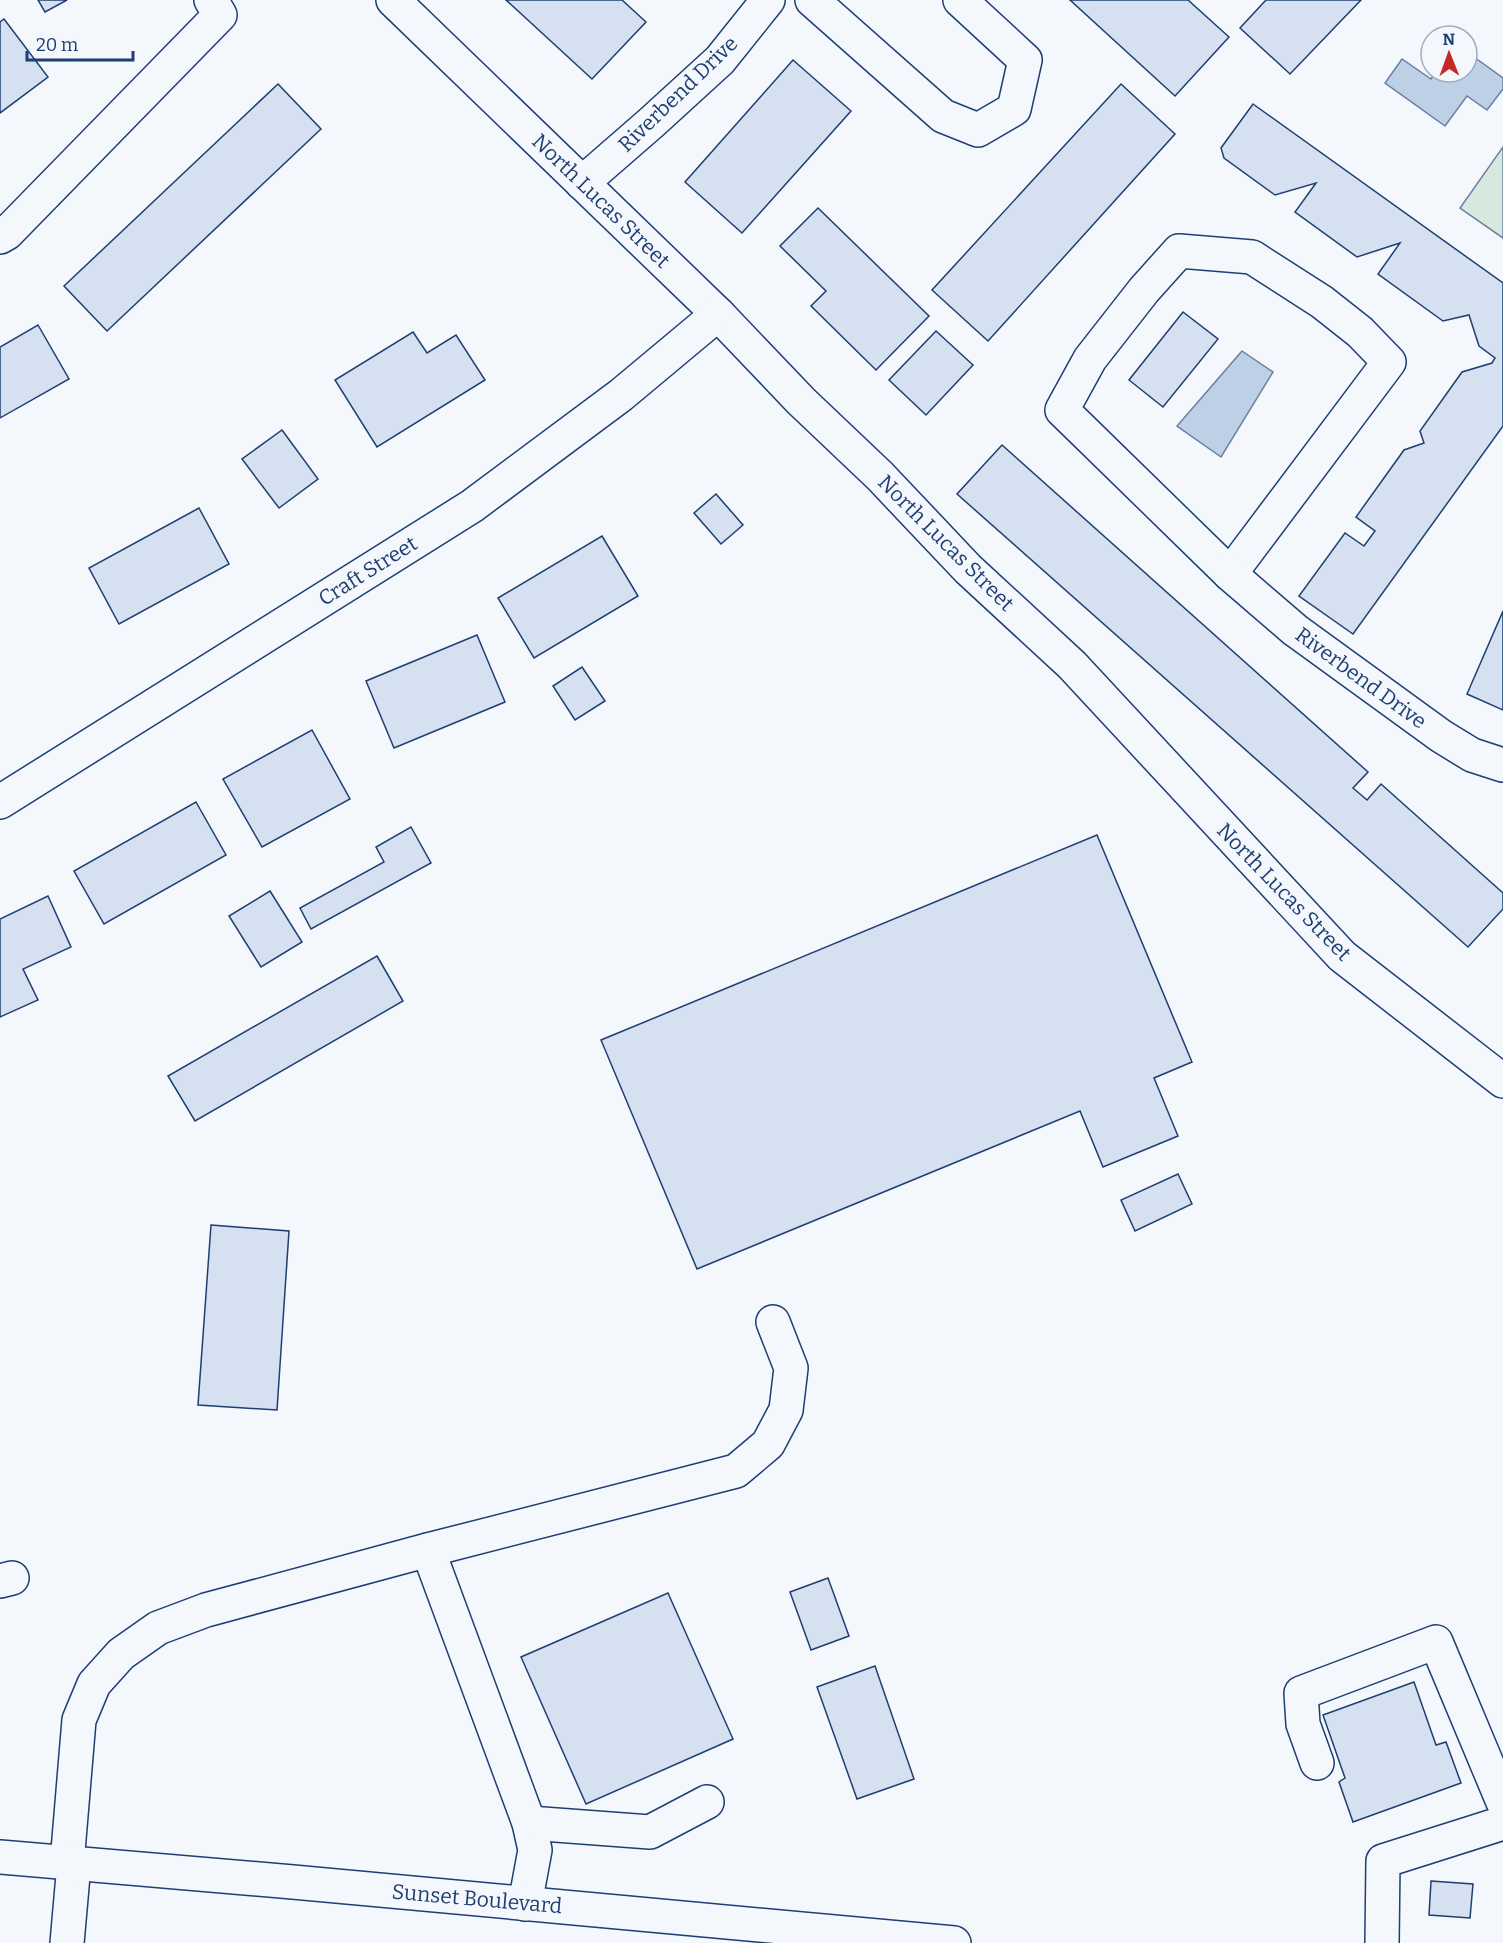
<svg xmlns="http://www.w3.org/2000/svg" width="1503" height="1943" viewBox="0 0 1503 1943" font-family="Bitter,serif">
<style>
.green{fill:#d7e8df;stroke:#687fa3;stroke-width:1.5}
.water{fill:#bed0e5;stroke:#687fa3;stroke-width:1.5}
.building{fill:#d5e0f0;stroke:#1d3f73;stroke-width:1.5}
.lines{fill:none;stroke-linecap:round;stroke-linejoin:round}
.minor-casing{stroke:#1d3f73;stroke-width:36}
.major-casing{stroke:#1d3f73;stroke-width:36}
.minor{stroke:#f4f7fb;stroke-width:33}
.major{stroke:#f4f7fb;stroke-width:33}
.labels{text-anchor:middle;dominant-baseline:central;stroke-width:4.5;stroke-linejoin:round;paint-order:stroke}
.street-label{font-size:21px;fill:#1d3f73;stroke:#f4f7fb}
</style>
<rect width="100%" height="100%" fill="#f4f7fb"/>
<!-- green -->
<path class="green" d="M1503,147V238L1460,208Z"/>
<!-- water -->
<g class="water">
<path d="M1467,52L1503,78V89L1487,110L1467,96L1445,126L1385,83L1402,59L1431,79L1436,72H1467Z"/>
<path d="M1242,351L1273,372L1221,457L1177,426Z"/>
</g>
<!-- building -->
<g class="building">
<path d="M38,0H67L45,12Z"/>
<path d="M506,0H622L646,22L592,79Z"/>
<path d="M1070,0H1188L1229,37L1175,96Z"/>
<path d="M1266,0H1361L1290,74L1240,28Z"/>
<path d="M4,19L48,77L0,113V22Z"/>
<path d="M793,60L851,111L742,233L685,182Z"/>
<path d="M278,84L321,129L107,331L64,286Z"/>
<path d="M1121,84L1175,134L988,341L932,290Z"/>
<path d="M1253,104L1503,283V426L1353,634L1299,596L1345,533L1364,546L1375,531L1356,517L1404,450L1424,443L1420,431L1462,372L1492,363L1495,358L1479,346L1469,315L1443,321L1378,274L1400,243L1357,257L1295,212L1316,183L1275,195L1224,158L1221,148Z"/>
<path d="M818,208L929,316L876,370L811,306L826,291L780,246Z"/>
<path d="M1183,312L1218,339L1163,407L1129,380Z"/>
<path d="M38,325L69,379L0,418V347Z"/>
<path d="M936,331L973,365L926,415L889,380Z"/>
<path d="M413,332L427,353L456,335L485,380L377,447L335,380Z"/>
<path d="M282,430L318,479L279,508L242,459Z"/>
<path d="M1002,445L1368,772L1353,788L1367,800L1381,784L1503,893V909L1468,947L957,494Z"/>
<path d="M716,494L743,525L721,544L694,513Z"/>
<path d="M199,508L229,564L119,624L89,568Z"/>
<path d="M602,536L638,596L534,658L498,598Z"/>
<path d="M1503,611V710L1467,694Z"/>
<path d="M477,635L505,702L394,748L366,681Z"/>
<path d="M582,667L605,701L575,720L553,686Z"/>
<path d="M312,730L350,799L262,847L223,779Z"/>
<path d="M196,802L226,855L104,924L74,871Z"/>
<path d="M411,827L431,863L311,929L300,908L384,862L376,847Z"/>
<path d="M1097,835L1192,1062L1154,1078L1178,1136L1103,1167L1080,1111L697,1269L601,1040Z"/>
<path d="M270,891L302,942L261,967L229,916Z"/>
<path d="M48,896L71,947L23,969L38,1000L0,1017V919Z"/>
<path d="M377,956L403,1001L195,1121L168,1076Z"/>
<path d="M1178,1174L1192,1204L1135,1231L1121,1200Z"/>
<path d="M211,1225L289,1231L277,1410L198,1405Z"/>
<path d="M828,1578L849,1636L811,1650L790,1592Z"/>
<path d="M668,1593L733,1739L586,1804L521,1657Z"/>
<path d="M875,1666L914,1779L857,1799L817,1687Z"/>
<path d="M1414,1682L1436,1745L1446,1742L1461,1783L1353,1822L1339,1782L1345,1778L1323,1715Z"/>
<path d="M1431,1881L1473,1884L1470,1918L1429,1915Z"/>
</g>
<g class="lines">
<!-- minor casing -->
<g class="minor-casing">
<g id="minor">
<path d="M393,0L718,314L801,401L880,476L968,569L1072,665L1342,956L1503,1081"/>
<path d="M812,0L943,116L978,130L1014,109L1025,60L960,0"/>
<path d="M582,183L651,123L720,60L768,0"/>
<path d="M0,237L7,233L220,15L211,0"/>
<path d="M1179,251L1252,257L1322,302L1360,332L1389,362L1230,574L1062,410L1090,359L1144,290Z"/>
<path d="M1230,574L1295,630L1441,736L1472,755L1503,765"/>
<path d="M0,802L472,506L621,395L718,314"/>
<path d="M428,1550L529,1823L535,1850L525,1904"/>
<path d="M0,1581L12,1578"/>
<path d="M1317,1763L1303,1724L1301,1693L1436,1642L1503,1802"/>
<path d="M529,1823L650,1832L707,1802"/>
<path d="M67,1863L79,1720L94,1684L121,1654L158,1628L206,1610L428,1550L736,1471L768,1444L786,1410L791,1368L773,1322"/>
<path d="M67,1943L74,1864"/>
<path d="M1382,1943L1383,1861L1503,1823"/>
</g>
</g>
<!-- major casing -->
<g class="major-casing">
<path id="major" d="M0,1857L293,1882L954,1943"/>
</g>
<!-- minor -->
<use href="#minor" class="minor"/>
<!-- major -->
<use href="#major" class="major"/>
</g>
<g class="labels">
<!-- street labels -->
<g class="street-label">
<text transform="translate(678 94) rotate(-44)">Riverbend Drive</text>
<text transform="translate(601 201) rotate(44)">North Lucas Street</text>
<text transform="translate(946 543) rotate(45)">North Lucas Street</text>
<text transform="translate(368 571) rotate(-32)">Craft Street</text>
<text transform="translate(1361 678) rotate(36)">Riverbend Drive</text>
<text transform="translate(1284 892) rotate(46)">North Lucas Street</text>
<text transform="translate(477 1899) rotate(5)">Sunset Boulevard</text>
</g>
</g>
<!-- north arrow -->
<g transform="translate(1449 54) rotate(359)"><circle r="28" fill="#f4f7fb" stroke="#9eadc5" stroke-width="1.5"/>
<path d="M0-4.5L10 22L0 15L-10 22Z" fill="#c62828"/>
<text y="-9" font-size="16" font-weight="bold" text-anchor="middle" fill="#1d3f73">N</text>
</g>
<!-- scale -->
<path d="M27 51v9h106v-9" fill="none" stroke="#1d3f73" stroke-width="3"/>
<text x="36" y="51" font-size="18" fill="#1d3f73" stroke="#f4f7fb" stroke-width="4.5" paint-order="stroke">20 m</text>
</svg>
